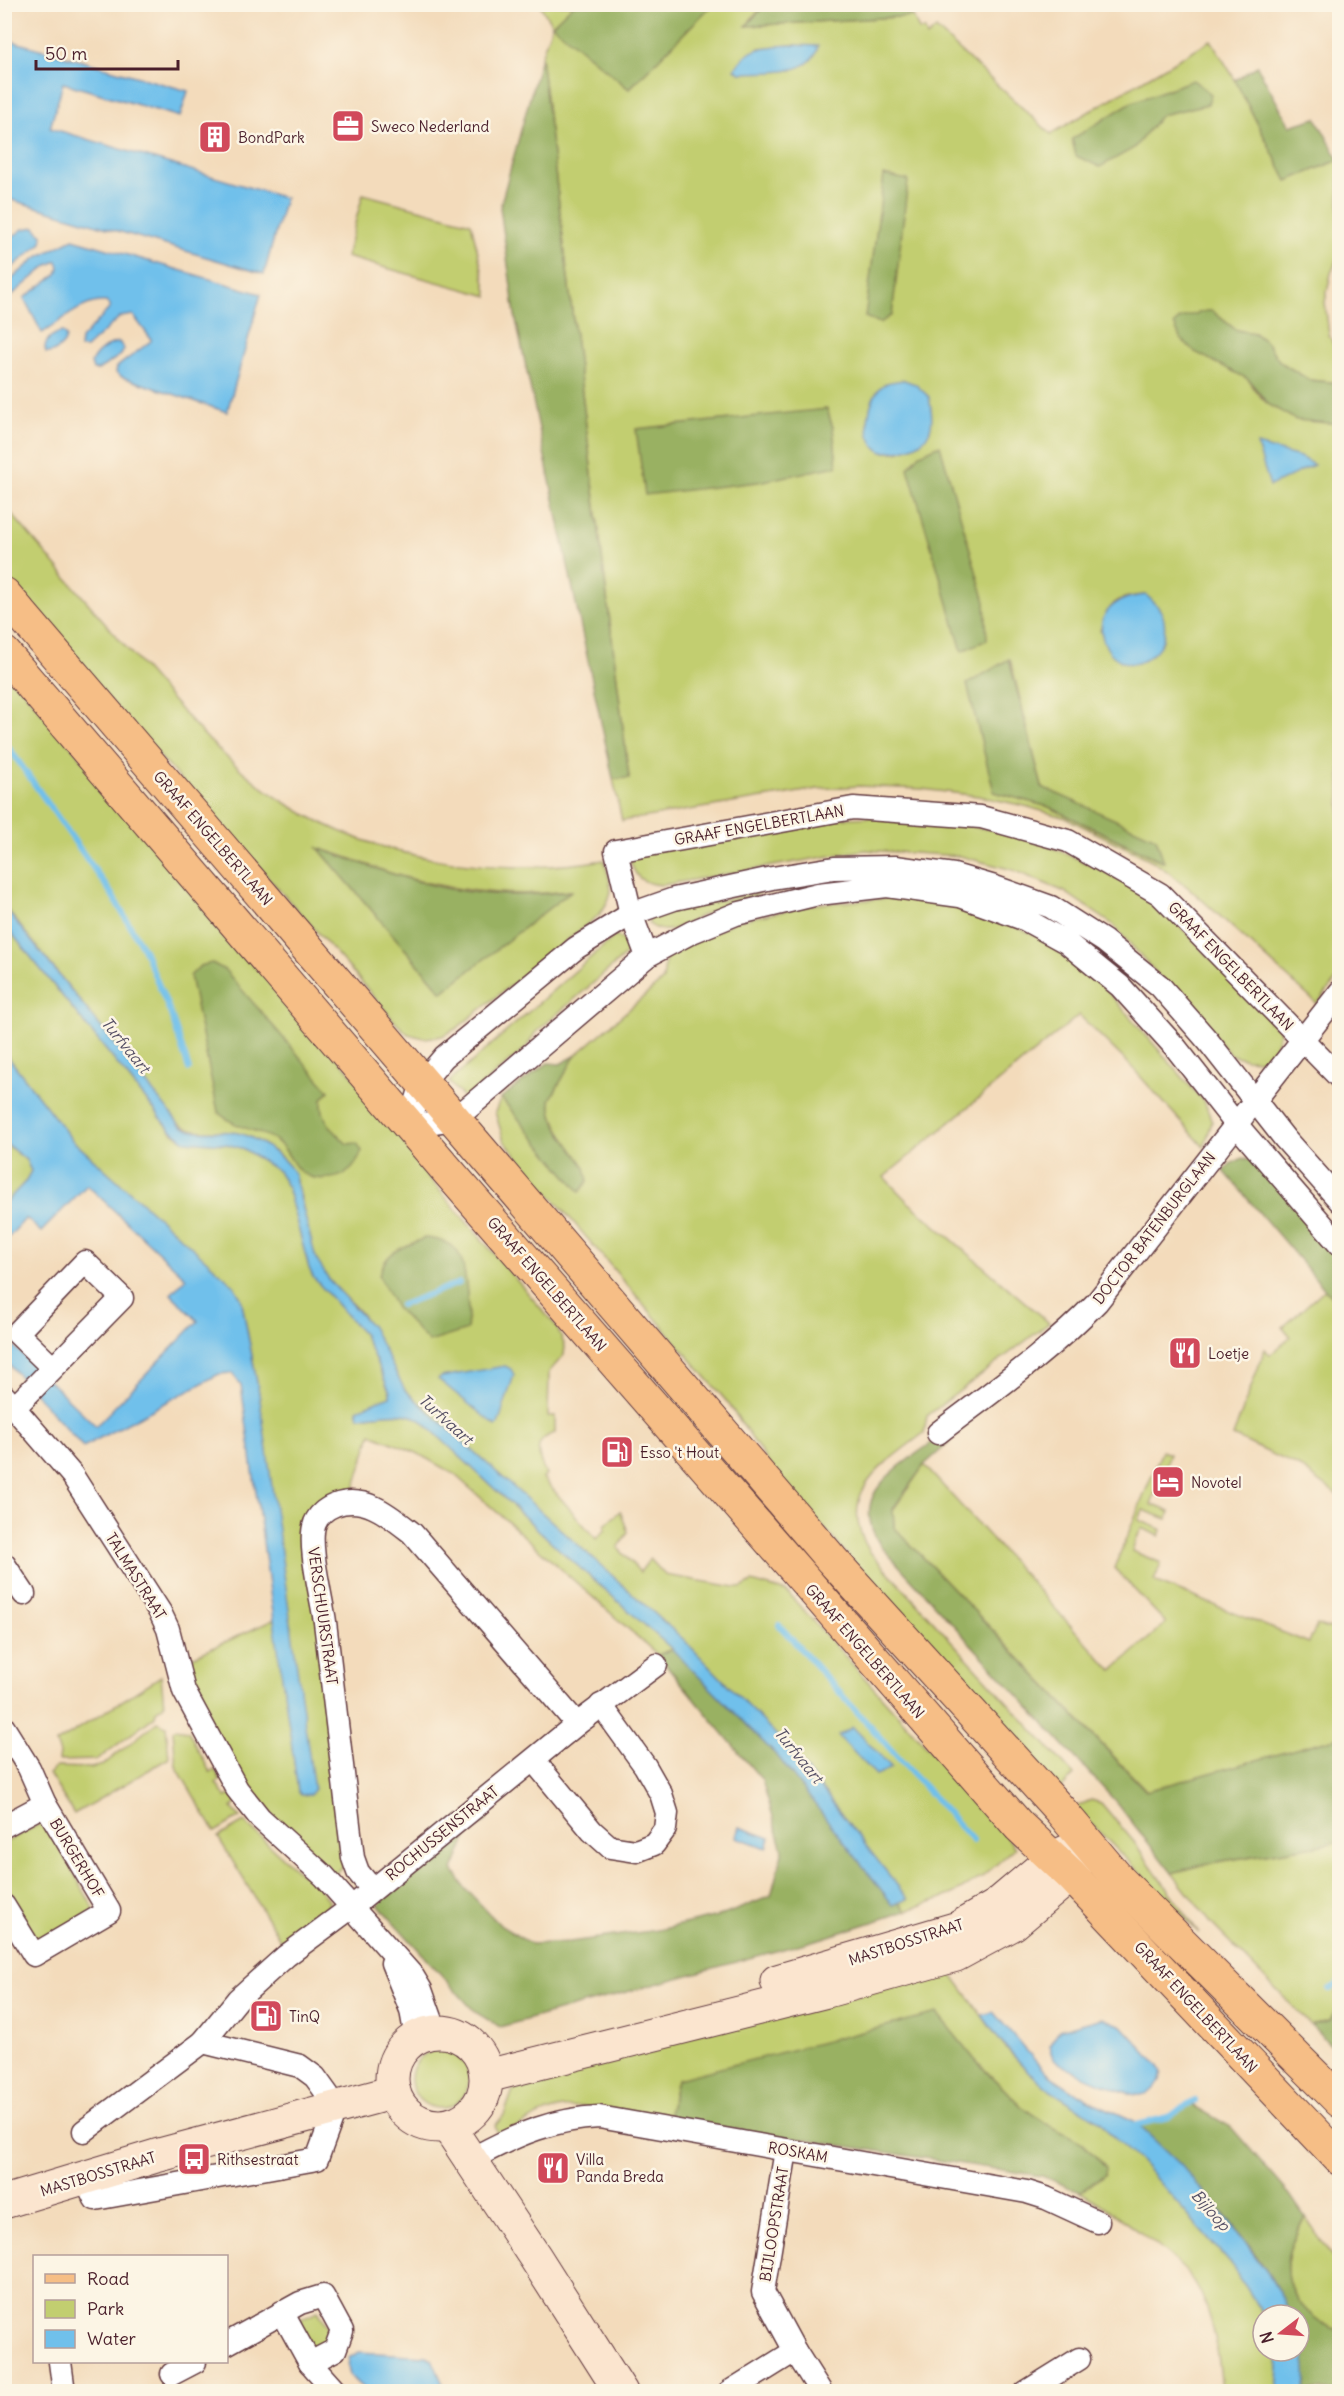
<svg xmlns="http://www.w3.org/2000/svg" width="1344" height="2396" viewBox="0 0 1344 2396" font-family="Delius,sans-serif">
<style>
.green{fill:#c2ce70;stroke:#86764e;stroke-width:1.5;fill-rule:evenodd}
.forest{fill:#99b162;stroke:#726846;stroke-width:1.5}
.water{fill:#70c0eb;stroke:#5d708b;stroke-width:1.5}
.lines{fill:none;stroke-linecap:round;stroke-linejoin:round}
.stream{stroke:#70c0eb;stroke-width:6}
.street-casing{stroke:#633b41;stroke-width:25}
.secondary-casing{stroke:#633b41;stroke-width:35}
.primary-casing{stroke:#633b41;stroke-width:35}
.street{stroke:#fff;stroke-width:22}
.secondary{stroke:#fbe5cf;stroke-width:33}
.primary{stroke:#f6be86;stroke-width:33}
.labels{text-anchor:middle;dominant-baseline:central;stroke-width:5;stroke-linejoin:round;paint-order:stroke}
.poi-label{font-size:15px;fill:#4a1f2b;stroke:#fcf5e5;text-anchor:start}
.street-label{font-size:15px;fill:#4a1f2b;stroke:#fcf5e5}
.water-label{font-size:16px;font-style:italic;fill:#554f65;stroke:#fcf5e5}
</style>
<rect width="100%" height="100%" fill="#fcf5e5"/>
<filter id="ink" filterUnits="userSpaceOnUse"><feTurbulence type="fractalNoise" baseFrequency=".0167" numOctaves="2"/><feDisplacementMap in="SourceGraphic" scale="12" xChannelSelector="R" yChannelSelector="G"/><feConvolveMatrix kernelMatrix="1 2 1 2 8 2 1 2 1" color-interpolation-filters="sRGB"/></filter>
<filter id="wash" filterUnits="userSpaceOnUse"><feTurbulence type="fractalNoise" baseFrequency=".008" numOctaves="4" result="noise"/><feDisplacementMap in="SourceGraphic" scale="24" xChannelSelector="R" yChannelSelector="G"/><feGaussianBlur stdDeviation="1.35" result="paint"/><feColorMatrix in="noise" values="0 0 0 0 0 0 0 0 0 0 0 0 0 0 0 0 0 1.4 0 .05"/><feComposite in="paint" operator="in"/></filter>
<g filter="url(#wash)">
<rect width="100%" height="100%" fill="#f3dbbb"/>
<!-- green -->
<g class="green">
<path d="M540,5H573L553,25L629,89L709,7L707,5H765L751,19L747,26L913,16L919,30H925L927,37L936,29L1051,134L1211,40L1233,76L1287,180L1339,160V256L1331,273L1325,302L1329,335L1339,356V383L1309,380L1280,362L1267,343L1254,333L1236,330L1212,311C1224,334 1249,390 1268,404C1278,411 1326,424 1339,424L1340,494L1336,508L1340,516V975L1317,1004L1189,888L1153,861L1066,818L1025,806L978,796L922,789L859,786L818,789L622,821L613,779L629,777L541,57L552,25ZM792,45L817,47L808,63L791,70L740,73L759,48ZM879,391L921,442L898,452H882C870,425 864,419 879,391ZM833,428L837,466L813,470ZM1146,595L1163,641L1151,656L1100,631C1111,602 1113,597 1146,595ZM1010,659L1042,787L1163,862L1049,807L994,792Z"/>
<path d="M363,194L471,223L488,296L346,257Z"/>
<path d="M4,505C49,557 93,609 137,660C182,712 226,765 284,802C377,861 497,878 604,860C611,887 617,891 599,915L457,1028L442,1036L424,1038L408,1034L396,1023L352,971L103,693L5,578ZM319,849C345,855 371,867 397,875C453,891 511,898 569,891L442,992Z"/>
<path d="M4,668L425,1160L428,1177L556,1326L565,1346L564,1355L549,1372L548,1416H555V1433C531,1440 538,1457 546,1475L543,1478L596,1539L605,1530V1525L620,1511L628,1532L618,1548L640,1572L650,1559L665,1575L741,1588L752,1582L787,1592L1002,1830L1015,1848L981,1878L953,1894L906,1911L900,1902L907,1899L790,1749L684,1640L405,1390C388,1367 380,1338 362,1315C347,1296 326,1282 316,1259C304,1233 304,1178 284,1160C273,1149 252,1136 237,1133C216,1128 194,1137 176,1121L5,907Z"/>
<path d="M899,816L1001,831L1049,846L1102,870L1135,888L1187,933L1280,1031L1275,1048L1262,1060L1246,1059L1230,1054L1112,924L1065,892L1013,870L960,856L865,850L663,885C641,884 634,877 629,856L822,819Z"/>
<path d="M761,892C745,903 724,907 705,914C694,919 682,927 671,930C663,931 655,929 649,924V919L651,915Z"/>
<path d="M903,897L973,909L1042,938L1103,986L1205,1103L1212,1122L1204,1147L1128,1063L1079,1015L884,1177L907,1201L1049,1323L927,1416L924,1433C881,1466 834,1493 870,1552L1074,1775L1057,1793L773,1470L728,1403L504,1141L495,1112L501,1098L580,1191L568,1144L552,1115L550,1100L575,1056L663,980L666,956L736,921L817,904Z"/>
<path d="M5,925L173,1133L185,1141L226,1144L244,1149L278,1171L287,1186L309,1268L314,1277L364,1335L390,1392V1396L359,1417C379,1415 402,1409 421,1420L561,1551L672,1649L658,1655L454,1474L417,1453L371,1434L353,1493L310,1513L348,1861L333,1875L244,1788L213,1730L184,1661L275,1619L298,1791L259,1393L241,1298L233,1285L226,1278L72,1140L5,1053Z"/>
<path d="M616,935L625,942L628,953L535,1033L526,1048L465,1099L449,1082Z"/>
<path d="M4,1143L26,1160L31,1171L25,1182L5,1203Z"/>
<path d="M1325,1289L1339,1306V1496L1300,1467L1233,1436L1265,1349L1270,1355L1291,1337L1283,1327Z"/>
<path d="M1162,1451L1170,1454L1151,1504L1170,1512L1167,1519L1143,1510L1139,1520L1162,1530L1160,1536L1141,1528L1132,1551L1161,1563L1154,1581L1309,1643L1317,1625L1325,1628L1339,1627V1737L1147,1791L894,1527L893,1510L924,1465L1112,1671L1166,1623L1114,1568Z"/>
<path d="M161,1676L164,1705L156,1711L155,1716L97,1760L59,1761L60,1753L56,1743Z"/>
<path d="M157,1722L166,1726L169,1758L74,1814L49,1774L56,1767L91,1768L103,1765Z"/>
<path d="M175,1729L188,1731L210,1772L215,1770L221,1780L216,1783L225,1797L233,1794L238,1800L232,1808L240,1817L215,1832L176,1766L173,1730Z"/>
<path d="M1091,1800L1101,1803L1134,1842L1199,1933L1075,1807Z"/>
<path d="M45,1821L95,1911L38,1943L5,1883L4,1843Z"/>
<path d="M244,1822L302,1875L307,1871L322,1887L320,1890L329,1901L328,1908L323,1914L284,1943L279,1938L218,1837Z"/>
<path d="M1339,1842L1340,1982L1334,1986L1340,2005L1330,2020L1311,2025L1211,1923L1172,1873L1210,1863Z"/>
<path d="M951,1973L1003,2045L1028,2071L1051,2091L1101,2122L1109,2133L1141,2162L1231,2264L1264,2315L1263,2351H1277L1279,2369L1277,2391H1222C1219,2355 1214,2316 1196,2284C1182,2261 1106,2205 1080,2192L1105,2174L1047,2124L1022,2107L976,2061L677,2079L668,2119C638,2115 591,2103 562,2108C540,2112 519,2127 499,2137L495,2126L504,2115L513,2090L655,2043Z"/>
<circle cx="440" cy="2079" r="29"/>
<path d="M1305,2217L1339,2267V2330C1327,2327 1316,2320 1307,2311C1276,2280 1285,2251 1305,2217Z"/>
<path d="M318,2311L332,2334C327,2345 323,2348 311,2345L299,2325L302,2318Z"/>
</g>
<!-- forest -->
<g class="forest">
<path d="M707,4L710,7L629,89L552,25L573,5Z"/>
<path d="M765,5H903L913,16L746,26Z"/>
<path d="M541,57L629,778L613,779L515,315L500,207Z"/>
<path d="M1257,66L1290,126L1316,118L1339,160L1287,181L1235,80Z"/>
<path d="M1193,80L1211,94L1208,104L1161,115L1134,148L1100,167L1076,156L1072,139L1130,103Z"/>
<path d="M884,175L908,180L892,315L880,323L865,317Z"/>
<path d="M1206,311H1212L1236,330L1254,333L1267,343L1280,362L1309,380L1339,383V424L1296,420L1268,404L1248,379L1195,352L1180,338L1174,324L1181,318Z"/>
<path d="M827,409L833,428L837,466L758,482L645,495L636,429Z"/>
<path d="M940,445L985,602L987,640L962,651L908,468L920,454Z"/>
<path d="M1009,659L1042,787L1156,838L1164,862L1049,807L994,792L967,684Z"/>
<path d="M318,848C361,863 406,881 451,889C489,896 533,896 571,891L442,992Z"/>
<path d="M212,963L225,970L329,1091L322,1099C320,1119 334,1131 347,1144L357,1143L362,1151C359,1158 356,1166 349,1171C338,1180 313,1182 301,1172C290,1163 288,1148 275,1140C256,1129 234,1128 218,1112L190,976L200,966Z"/>
<path d="M575,1056L550,1100L552,1115L557,1127L585,1167L588,1181L580,1192L501,1098L548,1063L560,1064Z"/>
<path d="M1243,1158L1261,1164L1339,1253V1306L1224,1171L1230,1164Z"/>
<path d="M425,1238C458,1241 462,1253 466,1283C468,1299 469,1314 467,1330L429,1342L396,1308L379,1276C385,1250 404,1247 425,1238Z"/>
<path d="M934,1441L950,1442L924,1465L893,1509L894,1527L1146,1791L1339,1737V1842L1210,1863L1172,1873L1116,1802L880,1545C847,1493 897,1469 934,1441Z"/>
<path d="M672,1649L779,1758L893,1904L900,1902L906,1911L823,1938L500,2027L475,2012L378,1905L483,1814L487,1820L467,1836L453,1870L465,1888L501,1926L531,1944L570,1942L658,1930L726,1914L771,1896L783,1850L762,1780L658,1655Z"/>
<path d="M1339,2005V2054L1311,2025L1330,2020Z"/>
<path d="M937,2013L976,2061L1022,2107L1047,2124L1083,2143L1106,2168L1105,2174L1080,2192L1042,2176L668,2119L677,2079Z"/>
<path d="M1192,2105L1231,2127L1290,2195L1305,2217C1285,2251 1276,2280 1307,2311C1316,2320 1327,2327 1339,2330V2391H1304L1306,2384L1303,2347L1299,2336V2315H1290C1263,2249 1191,2175 1139,2126L1166,2119Z"/>
</g>
<!-- water -->
<g class="water">
<path d="M4,39L188,91L180,117L63,83L50,128L285,198L264,274L5,198Z"/>
<path d="M792,45L818,46C813,77 763,72 740,73L735,69C749,45 766,47 792,45Z"/>
<path d="M35,227L42,235V243L5,273V243L23,229Z"/>
<path d="M73,239L261,294L227,412L122,377L116,373L117,367L151,341V339L133,315L120,317L86,348H80L81,339L109,309L110,306L106,302C85,299 60,322 42,333L24,298L57,274L59,267L57,261L48,265L5,301V285L36,258Z"/>
<path d="M62,332L66,336C66,345 55,353 46,353C42,342 52,334 62,332Z"/>
<path d="M119,342L124,349L121,355L98,370H93L91,363C96,352 108,344 119,342Z"/>
<path d="M904,380L915,384L929,397C931,408 934,422 929,432C923,448 898,452 882,452C879,449 874,446 872,442C863,427 870,393 885,384C890,381 899,381 904,380Z"/>
<path d="M1257,445L1300,457L1314,465L1270,486Z"/>
<path d="M1146,595C1159,606 1167,615 1164,634C1163,644 1158,650 1150,656C1112,690 1065,600 1146,595Z"/>
<path d="M4,907L180,1125C193,1135 215,1130 231,1132C251,1133 284,1156 294,1173L316,1259L330,1281L372,1327L405,1390L684,1640L790,1749L908,1899L893,1905L779,1758L672,1649L561,1551L421,1420C402,1409 380,1415 359,1417L357,1409L390,1396V1392L364,1335L313,1277L309,1268L287,1186L278,1171L244,1149L226,1144L185,1141L169,1128L5,925Z"/>
<path d="M5,1053L72,1140L226,1278L233,1285L241,1298L259,1393L314,1790L311,1794L301,1795L298,1791L241,1385L232,1373L219,1374L83,1447L5,1360L4,1337L96,1426L198,1321L171,1294L186,1278L87,1185L41,1232L26,1218L5,1241V1203L25,1182L31,1171L26,1160L5,1143Z"/>
<path d="M505,1366L511,1369L514,1375L498,1424L496,1426L438,1379L441,1377Z"/>
<path d="M853,1727L892,1768L876,1775L838,1736Z"/>
<path d="M739,1827L770,1838L767,1848L736,1837Z"/>
<path d="M993,2012L1046,2073L1086,2099L1134,2121L1181,2165L1239,2234L1267,2272L1284,2301L1290,2315H1264L1231,2264L1141,2162L1109,2133L1101,2122L1051,2091L1028,2071L1001,2042L982,2015Z"/>
<path d="M1103,2018L1122,2026L1158,2065C1162,2071 1163,2075 1159,2082C1155,2089 1150,2094 1141,2095C1130,2097 1068,2070 1058,2062C1052,2058 1051,2053 1049,2046L1059,2030Z"/>
<path d="M1299,2336C1305,2352 1309,2376 1304,2391H1277L1279,2369L1277,2351H1299Z"/>
<path d="M359,2352L426,2356L432,2359L446,2391H367C354,2381 346,2376 349,2358Z"/>
</g>
<g class="lines">
<!-- stream -->
<g class="stream">
<path d="M4,741L111,893L144,950L170,1012L189,1069"/>
<path d="M401,1305L459,1283"/>
<path d="M779,1625L973,1841"/>
<path d="M1330,1989L1340,1983"/>
<path d="M1133,2126L1168,2117L1195,2101"/>
</g>
</g>
</g>
<g filter="url(#ink)">
<g class="lines">
<!-- street casing -->
<g class="street-casing">
<g id="street">
<path d="M647,956L631,914L616,851L853,808L981,817L1068,841L1160,894L1340,1078"/>
<path d="M1340,1201L1285,1139L1208,1041L1160,986L1104,941L1051,907L995,887L954,875L895,867L834,868L772,878L674,899L631,914L576,948L444,1057L422,1083L409,1126L455,1119L647,956L692,932L736,914L818,894L887,886L960,896L1026,920L1066,942L1120,986L1176,1048L1235,1123L1340,1245"/>
<path d="M4,1396L72,1475L160,1612L168,1629L184,1691L237,1789L260,1818L324,1876L412,1975L421,1990L436,2032"/>
<path d="M15,1407L122,1298L85,1262L17,1333L53,1368"/>
<path d="M938,1433C993,1391 1050,1351 1097,1302L1340,992"/>
<path d="M4,1564L24,1594"/>
<path d="M4,1728L29,1768L45,1804L109,1911L34,1955L4,1906"/>
<path d="M534,1761L592,1831L610,1847L636,1851L654,1844L665,1829L667,1813L661,1794L645,1766L601,1705"/>
<path d="M4,1826L45,1804"/>
<path d="M372,1889L358,1872L353,1858C343,1779 335,1700 325,1622C322,1599 307,1543 315,1523C319,1514 325,1509 335,1505C365,1494 389,1515 412,1533L577,1724"/>
<path d="M392,1963L411,2010L416,2038"/>
<path d="M84,2131L203,2042L238,1999L286,1956L352,1907L577,1724L656,1665"/>
<path d="M786,2150L763,2292L795,2351L821,2392"/>
<path d="M479,2155C518,2134 554,2119 599,2117L1027,2192L1046,2198L1098,2222"/>
<path d="M85,2178L95,2199L317,2159L331,2121L328,2095L315,2077L300,2066L203,2042"/>
<path d="M282,2312L310,2363L336,2392"/>
<path d="M226,2344L300,2303L323,2296L342,2331L335,2350L310,2363"/>
<path d="M60,2362L64,2392"/>
<path d="M172,2374L195,2362"/>
<path d="M729,2392L795,2351"/>
<path d="M1026,2392L1079,2359"/>
</g>
</g>
<!-- secondary casing -->
<g class="secondary-casing">
<g id="secondary">
<path d="M777,1981L958,1928L996,1906L1053,1858L1079,1846"/>
<circle cx="439" cy="2079" r="47"/>
<path d="M487,2076L827,1991L956,1955L1013,1924L1071,1875L1083,1851"/>
<path d="M448,2126L535,2257L621,2392"/>
<path d="M4,2202L156,2156L394,2092"/>
</g>
</g>
<!-- primary casing -->
<g class="primary-casing">
<g id="primary">
<path d="M4,594L832,1560L1060,1810L1119,1880L1340,2101"/>
<path d="M4,653L447,1170L1019,1826L1071,1875L1340,2159"/>
</g>
</g>
<!-- street -->
<use href="#street" class="street"/>
<!-- secondary -->
<use href="#secondary" class="secondary"/>
<!-- primary -->
<use href="#primary" class="primary"/>
</g>
</g>
<!-- icons -->
<defs>
<g id="office-square" transform="scale(1.725)"><rect x="-9" y="-9" width="18" height="18" rx="4" fill="#d1495b" stroke="#fcf5e5"/><path d="M-6-3h4V-5.5h4V-3h4V5H-6ZM-1-4.5V-3h2v-1.5ZM-6 0V1H6V0Z" fill="#fff"/></g>
<g id="building-square" transform="scale(1.725)"><rect x="-9" y="-9" width="18" height="18" rx="4" fill="#d1495b" stroke="#fcf5e5"/><path d="M-4-6H4V6H1V3H-1V6H-4ZM-2.5-4.3h1.7v1.8h-1.7ZM.8-4.3h1.7v1.8H.8ZM-2.5-1h1.7V.8h-1.7ZM.8-1h1.7V.8H.8Z" fill="#fff"/></g>
<g id="restaurant-square" transform="scale(1.725)"><rect x="-9" y="-9" width="18" height="18" rx="4" fill="#d1495b" stroke="#fcf5e5"/><path d="M-5-6h1v4h1v-4h1v4h1v-4h1v5L-1.5 .5V6h-2V.5L-5-1ZM5-6V6H3V1.5H1.5Q1.5-4 5-6Z" fill="#fff"/></g>
<g id="fuel-square" transform="scale(1.725)"><rect x="-9" y="-9" width="18" height="18" rx="4" fill="#d1495b" stroke="#fcf5e5"/><path d="M-5.5-6h7V0h2V4h1.3V-2.5L3-4.5l.8-.8L6-3V5H2.5V1h-1V6h-7ZM-4.2-4.7v3.2H.2V-4.7Z" fill="#fff"/></g>
<g id="hotel-square" transform="scale(1.725)"><rect x="-9" y="-9" width="18" height="18" rx="4" fill="#d1495b" stroke="#fcf5e5"/><path d="M-6-4.5h1.5V1H6V5H4.5V3h-9V5H-6ZM-4 0a1.8 1.8 0 1 1 3.6 0ZM.5 0V-2.5h3Q6-2.5 6 0Z" fill="#fff"/></g>
<g id="bus-square" transform="scale(1.725)"><rect x="-9" y="-9" width="18" height="18" rx="4" fill="#d1495b" stroke="#fcf5e5"/><path d="M-5-6H5V4H4V6H2V4H-2V6H-4V4H-5ZM-3.5-4V0h7V-4ZM-3.5 1.2v1.5H-2V1.2ZM2 1.2v1.5H3.5V1.2Z" fill="#fff"/></g>
</defs>
<g fill-rule="evenodd">
<use href="#office-square" x="348" y="126"/>
<use href="#building-square" x="215" y="137"/>
<use href="#restaurant-square" x="1185" y="1353"/>
<use href="#fuel-square" x="617" y="1452"/>
<use href="#hotel-square" x="1168" y="1482"/>
<use href="#fuel-square" x="266" y="2016"/>
<use href="#bus-square" x="194" y="2159"/>
<use href="#restaurant-square" x="553" y="2168"/>
</g>
<g class="labels">
<!-- poi labels -->
<g class="poi-label">
<text x="371" y="126">Sweco Nederland</text>
<text x="238" y="137">BondPark</text>
<text x="1208" y="1353">Loetje</text>
<text x="640" y="1452">Esso 't Hout</text>
<text x="1191" y="1482">Novotel</text>
<text x="289" y="2016">TinQ</text>
<text x="217" y="2159">Rithsestraat</text>
<text x="576" y="2159">Villa<tspan x="576" dy="17">Panda Breda</tspan></text>
</g>
<!-- street labels -->
<g class="street-label">
<text transform="translate(759 825) rotate(-10)">GRAAF ENGELBERTLAAN</text>
<text transform="translate(213 838) rotate(49)">GRAAF ENGELBERTLAAN</text>
<text transform="translate(1231 966) rotate(46)">GRAAF ENGELBERTLAAN</text>
<text transform="translate(1154 1228) rotate(-52)">DOCTOR BATENBURGLAAN</text>
<text transform="translate(547 1284) rotate(49)">GRAAF ENGELBERTLAAN</text>
<text transform="translate(136 1576) rotate(58)">TALMASTRAAT</text>
<text transform="translate(323 1616) rotate(82)">VERSCHUURSTRAAT</text>
<text transform="translate(865 1651) rotate(49)">GRAAF ENGELBERTLAAN</text>
<text transform="translate(442 1833) rotate(-39)">ROCHUSSENSTRAAT</text>
<text transform="translate(77 1858) rotate(59)">BURGERHOF</text>
<text transform="translate(906 1942) rotate(-18)">MASTBOSSTRAAT</text>
<text transform="translate(1196 2007) rotate(47)">GRAAF ENGELBERTLAAN</text>
<text transform="translate(798 2152) rotate(10)">ROSKAM</text>
<text transform="translate(98 2174) rotate(-17)">MASTBOSSTRAAT</text>
<text transform="translate(774 2224) rotate(-81)">BIJLOOPSTRAAT</text>
</g>
<!-- water labels -->
<g class="water-label">
<text transform="translate(126 1045) rotate(51)">Turfvaart</text>
<text transform="translate(446 1419) rotate(42)">Turfvaart</text>
<text transform="translate(799 1755) rotate(51)">Turfvaart</text>
<text transform="translate(1211 2210) rotate(48)">Bijloop</text>
</g>
</g>
<!-- margin -->
<rect width="1344" height="2396" fill="none" stroke="#fcf5e5" stroke-width="24"/>
<!-- legend -->
<rect x="33" y="2255" width="195" height="108" fill="#fcf5e5" stroke="#b59f9b" stroke-width="1.5"/>
<rect x="45" y="2274" width="30" height="9" fill="#f6be86" stroke="#b59f9b" stroke-width="1.5"/>
<text x="87" y="2285" font-size="18" fill="#4a1f2b">Road</text>
<rect x="45" y="2300" width="30" height="18" fill="#c2ce70" stroke="#b59f9b" stroke-width="1.5"/>
<text x="87" y="2315" font-size="18" fill="#4a1f2b">Park</text>
<rect x="45" y="2330" width="30" height="18" fill="#70c0eb" stroke="#b59f9b" stroke-width="1.5"/>
<text x="87" y="2345" font-size="18" fill="#4a1f2b">Water</text>
<!-- north arrow -->
<g transform="translate(1281 2333) rotate(253)"><circle r="28" fill="#fcf5e5" stroke="#b59f9b" stroke-width="1.5"/>
<path d="M0-4.5L10 22L0 15L-10 22Z" fill="#d1495b"/>
<text y="-9" font-size="16" font-weight="bold" text-anchor="middle" fill="#4a1f2b">N</text>
</g>
<!-- scale -->
<path d="M36 60v9h142v-9" fill="none" stroke="#4a1f2b" stroke-width="3"/>
<text x="45" y="60" font-size="18" fill="#4a1f2b" stroke="#fcf5e5" stroke-width="4.5" paint-order="stroke">50 m</text>
</svg>
